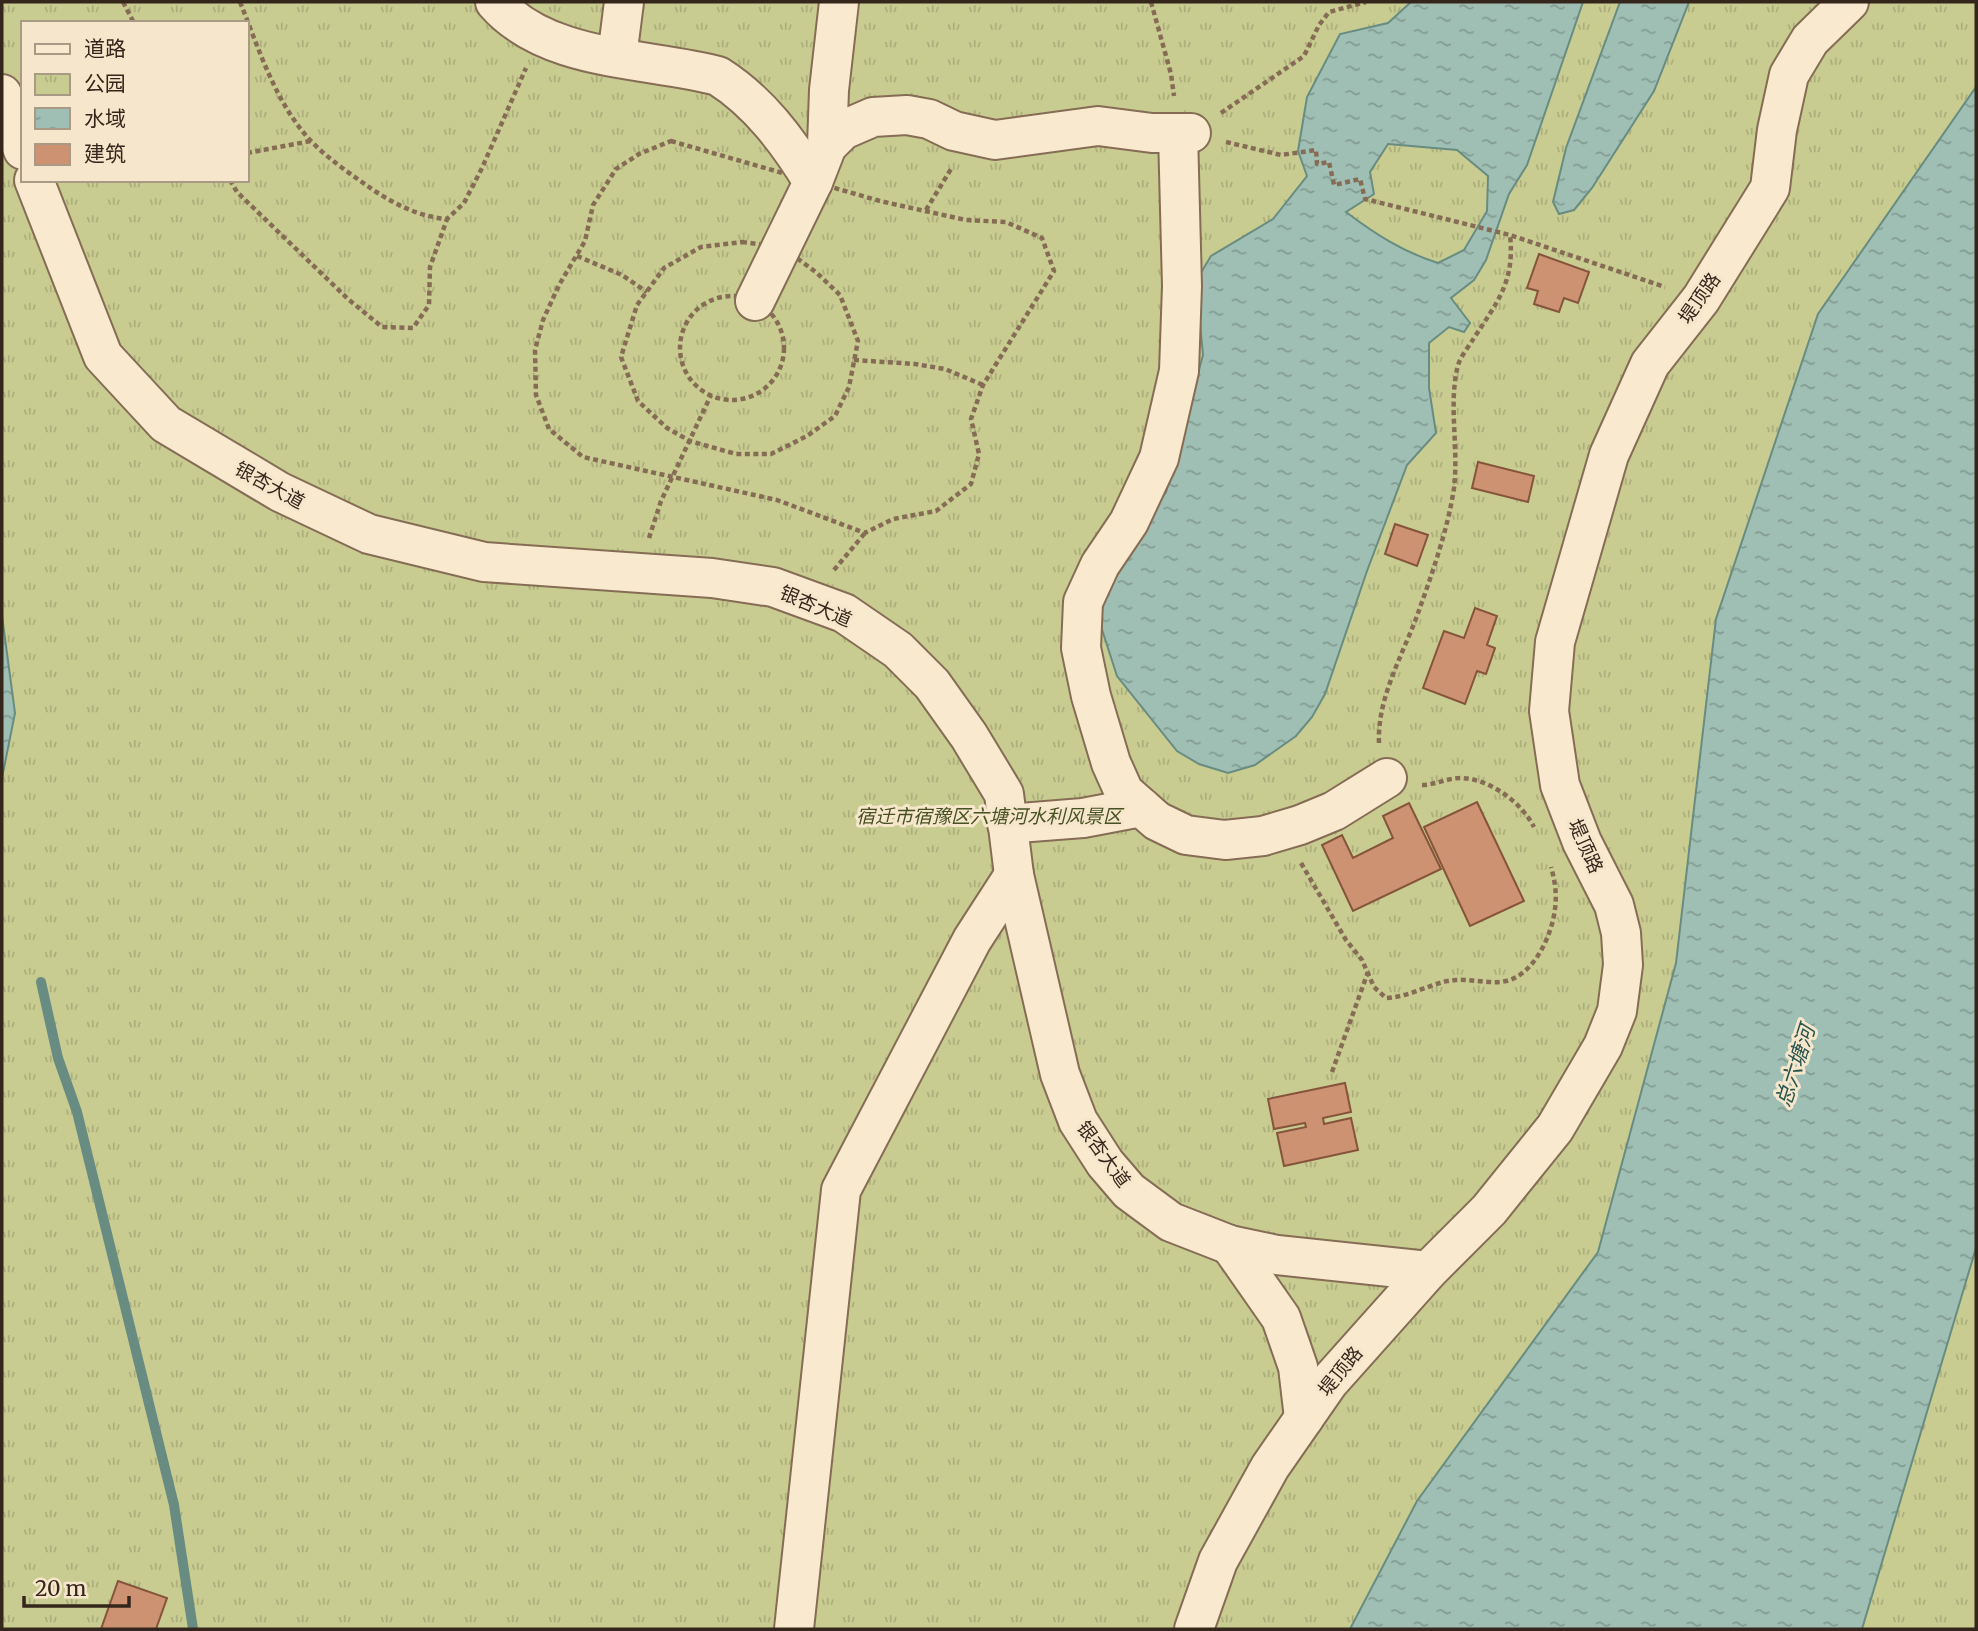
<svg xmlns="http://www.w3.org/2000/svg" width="1978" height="1631" viewBox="0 0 1978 1631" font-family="Merriweather,'Noto Sans SC',serif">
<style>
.park{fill:url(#park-tufts);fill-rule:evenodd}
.water{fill:url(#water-ripples);stroke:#688c81;stroke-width:2;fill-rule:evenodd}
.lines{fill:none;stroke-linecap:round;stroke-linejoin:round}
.stream{stroke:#688c81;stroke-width:10}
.building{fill:#cd9271;stroke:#85543b;stroke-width:2}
.minor-casing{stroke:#866c55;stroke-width:42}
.path{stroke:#866c55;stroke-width:4.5;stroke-dasharray:5 3.5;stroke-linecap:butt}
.minor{stroke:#f9eacf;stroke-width:38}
.labels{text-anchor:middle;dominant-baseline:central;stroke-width:6;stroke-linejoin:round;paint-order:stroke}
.street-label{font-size:19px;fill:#35261b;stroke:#f6e7cc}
.park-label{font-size:19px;font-style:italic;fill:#485121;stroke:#f6e7cc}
.water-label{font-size:21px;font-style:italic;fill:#29554f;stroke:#f6e7cc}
</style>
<defs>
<pattern id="park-tufts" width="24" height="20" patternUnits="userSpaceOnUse" patternTransform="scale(1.75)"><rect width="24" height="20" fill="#c8cc90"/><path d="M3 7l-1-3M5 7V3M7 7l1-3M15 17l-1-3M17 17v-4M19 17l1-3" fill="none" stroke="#acaf7c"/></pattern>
<pattern id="water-ripples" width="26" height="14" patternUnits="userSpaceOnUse" patternTransform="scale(1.75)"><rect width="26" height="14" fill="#a0bfb4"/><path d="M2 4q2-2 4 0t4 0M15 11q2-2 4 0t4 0" fill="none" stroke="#839b92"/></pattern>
</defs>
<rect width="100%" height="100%" fill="#eedcbc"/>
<!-- park -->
<path class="park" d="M2,2H1976V1629H2ZM23,23H247V180H23Z"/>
<!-- water -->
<g class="water">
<path d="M1411,2H1583L1527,165L1509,194L1486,260L1474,280L1451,298L1470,323L1464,332L1449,327L1429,343V388L1436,433L1407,465L1367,571L1325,694L1312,717L1296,736L1255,765L1228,773L1199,764L1177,751L1117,676L1096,611L1121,555L1166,492L1203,355L1196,281L1211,256L1273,219L1307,176L1298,151L1307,97L1340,34L1388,23ZM1388,144L1457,150L1488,176L1487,211L1464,250L1438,263C1403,252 1375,234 1346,212L1374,194L1370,172Z"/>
<path d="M1620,2H1689L1654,91L1592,188L1574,210L1559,214L1553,202L1566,148Z"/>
<path d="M1976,87V1248L1862,1629H1350L1417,1501L1598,1252L1676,963L1716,619L1818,314Z"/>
<path d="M2,616L15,713L2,778Z"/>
</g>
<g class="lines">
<!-- stream -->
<path class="stream" d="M41,982L58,1058L77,1112L174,1505L193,1629"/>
</g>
<!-- building -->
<g class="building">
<path d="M1539,254L1589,272L1578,303L1564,298L1559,312L1534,304L1538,291L1527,288Z"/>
<path d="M1478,462L1534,476L1528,502L1472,488Z"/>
<path d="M1395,524L1428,535L1417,566L1385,554Z"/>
<path d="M1475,608L1497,616L1487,645L1495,648L1486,674L1477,671L1465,704L1423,688L1444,631L1464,638Z"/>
<path d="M1477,802L1524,901L1470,926L1424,827Z"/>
<path d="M1409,803L1441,869L1353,911L1322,845L1342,835L1353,858L1393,838L1383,816Z"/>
<path d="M1345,1083L1351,1112L1323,1118L1324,1124L1351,1118L1358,1150L1284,1166L1277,1133L1306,1127L1305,1123L1274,1129L1268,1099Z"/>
<path d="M118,1581L167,1598L156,1629H101Z"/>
</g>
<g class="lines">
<!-- minor casing -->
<g class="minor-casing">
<g id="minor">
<path d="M495,2C547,62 646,57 718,76C759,102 788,141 813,182"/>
<path d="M617,57L624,2"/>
<path d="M2,94L23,150"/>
<path d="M1178,133L1182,286L1179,371L1159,458L1129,522L1100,565L1083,602L1081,648L1091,696L1111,763L1124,792L1157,821L1186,835L1225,840L1263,836L1300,825L1334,811L1387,778"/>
<path d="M827,146L829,90L839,2"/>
<path d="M34,180L103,356L166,424L280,492L369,534L484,562L712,578L773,587L844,613L898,650L932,684L969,736L1004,794L1014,875L1060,1074L1078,1121L1105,1163L1129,1191L1171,1222L1230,1245L1277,1255L1428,1271"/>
<path d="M755,301L813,182L827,146L843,130L873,117L907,115L929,119L954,131L995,140L1098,126L1152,133H1191"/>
<path d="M1007,824L1083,818L1141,807"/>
<path d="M1230,1245L1281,1318L1298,1367L1304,1418"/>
<path d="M794,1629L841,1190L972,940L1014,875"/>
<path d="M1194,1629L1218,1561L1270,1467L1329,1382L1428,1271L1489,1210L1555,1128L1603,1046L1617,1011L1623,965L1621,933L1614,905L1582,842L1560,785L1549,711L1555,642L1609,455L1650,364L1701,299L1770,188L1777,130L1789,75L1810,40L1849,2"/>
</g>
</g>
<!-- path -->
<g class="path">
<path d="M123,2L134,23"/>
<path d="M240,2C259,49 275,102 310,140C327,158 349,173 369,187C392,203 419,217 447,219L464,203L482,168L526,68"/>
<path d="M1151,2L1171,74L1174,96"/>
<path d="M1221,113L1304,56L1319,25L1329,12L1366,2"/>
<path d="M671,141L880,201L966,220L1006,222L1042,238L1054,271L983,385L971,419L979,454L971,484L936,511L893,519L865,533L777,500L583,457L549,429L536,395L535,350L543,320L559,285L585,241L593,205L616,169L639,154Z"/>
<path d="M1226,142L1281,155L1316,150L1317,164L1329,162L1334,185L1360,179L1365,199L1510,235L1665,287"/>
<path d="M247,153L311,141"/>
<path d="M230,180L237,192L348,299L382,327L413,328L429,305L430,267L447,219"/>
<path d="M926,210L951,169"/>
<path d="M742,242L782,247L817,273L840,295L858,341L849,387L835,416L807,436L771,454H736L690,441L667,428L638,401L621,357L637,305L664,268L701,247Z"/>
<path d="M577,256L622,275L647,292"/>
<circle cx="732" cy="348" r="52"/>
<path d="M854,360L915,364L945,369L983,385"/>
<path d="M649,538L661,501L711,395"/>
<path d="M834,570L865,533"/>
<path d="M1379,743C1377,699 1402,656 1417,616C1431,577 1448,529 1454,488C1459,448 1448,404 1458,365C1461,356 1469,346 1474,338C1498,301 1515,281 1510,235"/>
<path d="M1422,785C1435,785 1447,778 1461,778C1490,779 1521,802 1534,827"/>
<path d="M1301,863L1346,940L1362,960L1374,987L1386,998C1408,997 1426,986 1447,981C1467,977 1487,985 1506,981C1534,975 1552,935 1555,909C1557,894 1555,881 1551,867"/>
<path d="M1332,1072L1368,972"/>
</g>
<!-- minor -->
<use href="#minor" class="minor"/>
</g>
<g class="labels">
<!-- street labels -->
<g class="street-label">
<text transform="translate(1699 298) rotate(-55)">堤顶路</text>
<text transform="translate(270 485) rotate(29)">银杏大道</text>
<text transform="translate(816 606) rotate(23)">银杏大道</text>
<text transform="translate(1586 846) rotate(66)">堤顶路</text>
<text transform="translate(1104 1154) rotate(54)">银杏大道</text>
<text transform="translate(1340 1371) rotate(-51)">堤顶路</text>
</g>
<!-- park labels -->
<g class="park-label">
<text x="989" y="816">宿迁市宿豫区六塘河水利风景区</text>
</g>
<!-- water labels -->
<g class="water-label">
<text transform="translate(1795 1066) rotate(-72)">总六塘河</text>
</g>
</g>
<!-- border -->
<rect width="1978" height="1631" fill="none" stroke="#35261b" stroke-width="7"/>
<!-- legend -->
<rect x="21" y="21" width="228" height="161" fill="#f6e7cc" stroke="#a99a85" stroke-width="2"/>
<rect x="35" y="44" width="35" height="10" fill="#f9eacf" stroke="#a99a85" stroke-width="2"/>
<text x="84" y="56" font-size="21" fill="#35261b">道路</text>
<rect x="35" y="74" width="35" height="21" fill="url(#park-tufts)" stroke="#a99a85" stroke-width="2"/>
<text x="84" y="91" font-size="21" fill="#35261b">公园</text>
<rect x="35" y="108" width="35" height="21" fill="url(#water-ripples)" stroke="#a99a85" stroke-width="2"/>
<text x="84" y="126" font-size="21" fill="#35261b">水域</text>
<rect x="35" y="144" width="35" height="21" fill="#cd9271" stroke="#a99a85" stroke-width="2"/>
<text x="84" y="161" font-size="21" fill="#35261b">建筑</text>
<!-- scale -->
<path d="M24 1596v10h105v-10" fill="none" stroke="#35261b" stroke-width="3.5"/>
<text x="35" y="1596" font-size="21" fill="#35261b" stroke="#f6e7cc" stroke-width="5" paint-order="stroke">20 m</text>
</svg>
